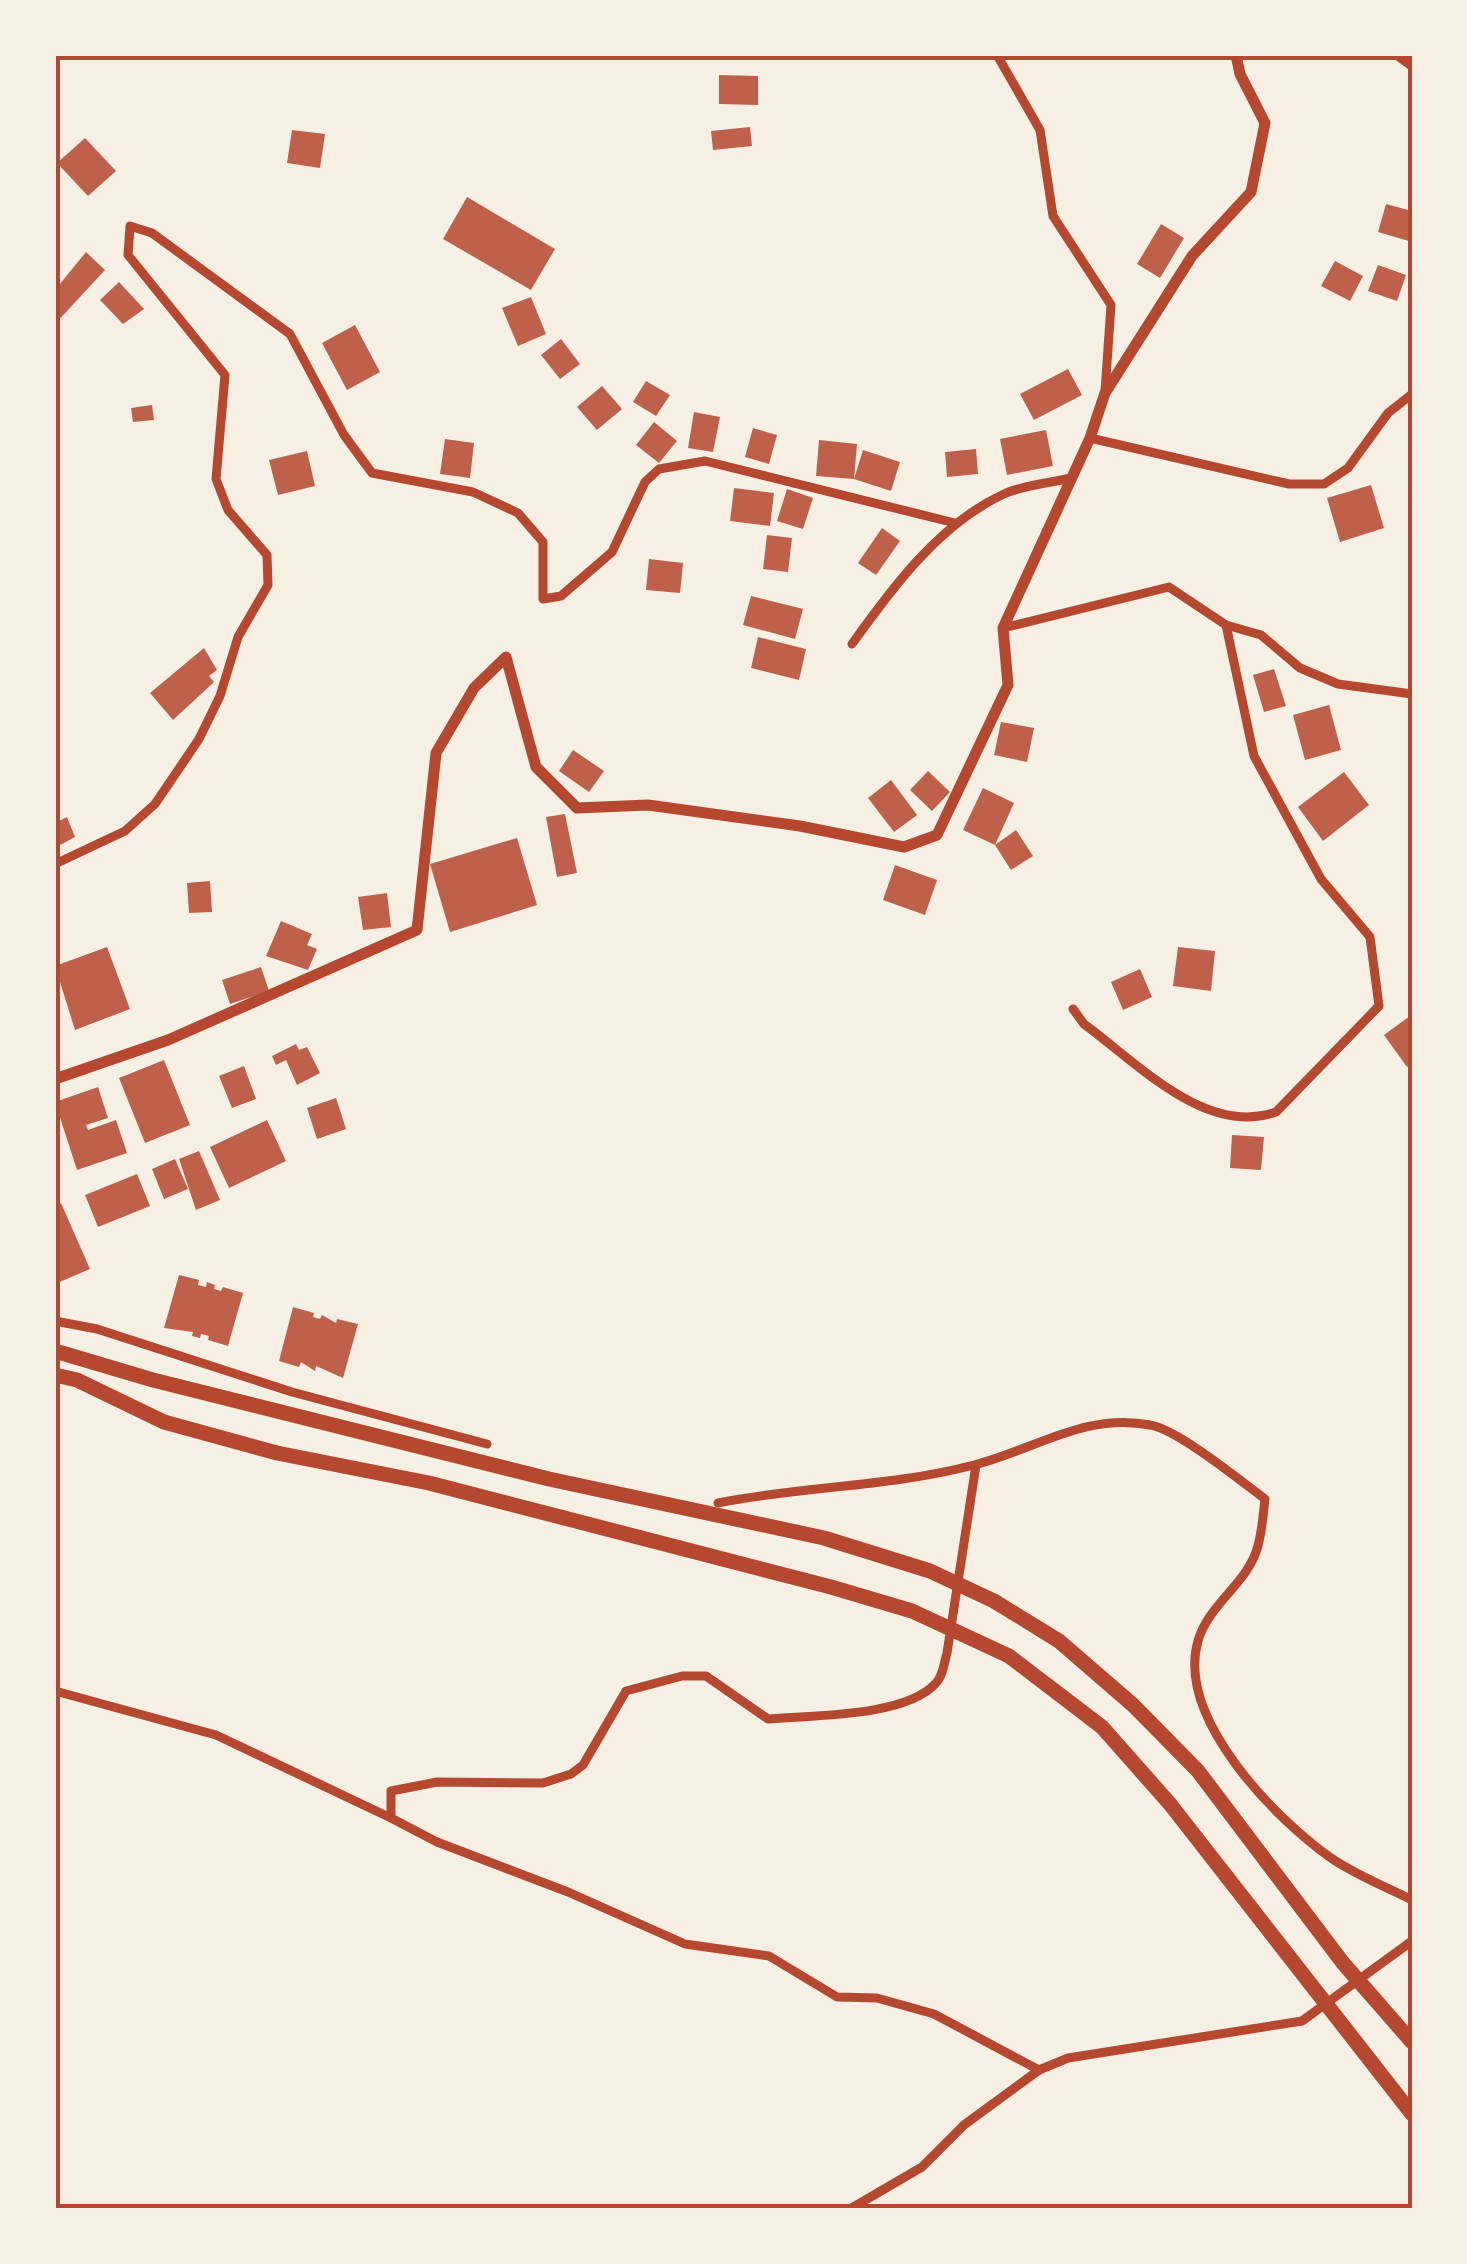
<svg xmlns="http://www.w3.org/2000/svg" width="1467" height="2264" viewBox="0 0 1467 2264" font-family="Signika,sans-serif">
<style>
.building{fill:#bf614a}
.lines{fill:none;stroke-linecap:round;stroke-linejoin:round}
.minor{stroke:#b5482f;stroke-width:9}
.tertiary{stroke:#b5482f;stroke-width:11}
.primary{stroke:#b5482f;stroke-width:15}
.neatline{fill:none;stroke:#b5482f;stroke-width:4}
</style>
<rect width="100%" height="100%" fill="#f6efe4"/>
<!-- building -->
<g class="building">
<path d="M719,75L758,76V105L719,104Z"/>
<path d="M750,127L752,146L713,150L711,131Z"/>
<path d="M292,130L325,134L320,168L287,163Z"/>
<path d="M85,138L116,171L88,196L57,163Z"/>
<path d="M467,197L555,249L531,290L443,239Z"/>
<path d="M1386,204L1412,211V242L1378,232Z"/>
<path d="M1161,224L1184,238L1160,278L1137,264Z"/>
<path d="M86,252L105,270L55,324V290Z"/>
<path d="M1335,261L1363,276L1350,301L1321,286Z"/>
<path d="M1378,265L1406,275L1397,301L1368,291Z"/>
<path d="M119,282L144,309L123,324L100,300Z"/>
<path d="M531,297L546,334L518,346L502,308Z"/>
<path d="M355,325L380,372L347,390L322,343Z"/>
<path d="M561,339L580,364L560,379L541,355Z"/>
<path d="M1068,369L1082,395L1034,420L1020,394Z"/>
<path d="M646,381L670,395L656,416L633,402Z"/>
<path d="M602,386L622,409L597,430L577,407Z"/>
<path d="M152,405L154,420L133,422L131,408Z"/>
<path d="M694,412L720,417L713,452L688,448Z"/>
<path d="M654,422L677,441L659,463L636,445Z"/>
<path d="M753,428L777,435L769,464L745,457Z"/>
<path d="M1046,430L1053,466L1007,475L1000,439Z"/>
<path d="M445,439L474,443L470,478L440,474Z"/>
<path d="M819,440L857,444L854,479L816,476Z"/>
<path d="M976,449L978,474L947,477L945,452Z"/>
<path d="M863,450L900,462L891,491L854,479Z"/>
<path d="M307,451L315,486L278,495L269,460Z"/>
<path d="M1371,485L1384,528L1340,542L1327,498Z"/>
<path d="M734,488L774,493L770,526L730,521Z"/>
<path d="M787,489L813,498L803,529L777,521Z"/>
<path d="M882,528L900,541L876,575L858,563Z"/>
<path d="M767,535L792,538L788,572L763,569Z"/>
<path d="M649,559L683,563L680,593L646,590Z"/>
<path d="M751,596L803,609L795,639L743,625Z"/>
<path d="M758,637L806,649L799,680L751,668Z"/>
<path d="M204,648L217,670L209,676L214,682L173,720L150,693Z"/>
<path d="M1274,669L1286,706L1264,712L1253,675Z"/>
<path d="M1329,705L1341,750L1305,760L1293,715Z"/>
<path d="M1001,722L1034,728L1027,762L994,755Z"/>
<path d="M573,750L604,771L589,792L559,771Z"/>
<path d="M928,771L950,792L932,811L910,790Z"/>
<path d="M1344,772L1369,805L1323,841L1298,807Z"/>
<path d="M891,780L917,815L894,832L868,798Z"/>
<path d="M983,788L1014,803L995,845L1016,830L1033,856L1011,870L995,845L963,830Z"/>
<path d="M565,814L577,873L557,877L546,817Z"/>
<path d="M67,817L75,837L60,845L55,842V823Z"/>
<path d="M517,838L537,905L450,932L430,864Z"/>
<path d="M895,865L937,880L925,915L883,900Z"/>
<path d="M210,881L212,912L189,913L187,883Z"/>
<path d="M387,893L391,927L363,930L358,897Z"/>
<path d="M281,921L312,934L307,945L317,949L308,970L266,956Z"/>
<path d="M107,947L130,1009L75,1030L55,966Z"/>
<path d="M1178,947L1215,951L1211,991L1173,986Z"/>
<path d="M261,967L269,991L230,1004L222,980Z"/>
<path d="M1140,969L1152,997L1123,1010L1111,982Z"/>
<path d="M1410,1016L1412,1063L1407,1067L1384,1035Z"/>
<path d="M296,1044L299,1050L307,1047L320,1073L297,1085L286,1060L276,1065L272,1056Z"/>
<path d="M164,1060L190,1125L145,1143L119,1078Z"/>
<path d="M244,1066L256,1099L232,1108L219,1076Z"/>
<path d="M98,1087L108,1118L86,1125L88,1130L116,1120L127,1153L77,1170L55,1102Z"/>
<path d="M336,1098L346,1129L317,1139L307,1108Z"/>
<path d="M267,1120L286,1161L229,1188L210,1147Z"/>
<path d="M1232,1135L1264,1137L1261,1170L1230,1168Z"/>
<path d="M199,1151L220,1200L196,1210L179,1159Z"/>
<path d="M175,1159L188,1189L164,1199L152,1169Z"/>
<path d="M137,1174L150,1206L98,1227L85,1195Z"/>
<path d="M61,1203L90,1269L55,1284V1206Z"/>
<path d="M179,1275L199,1280L198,1285L206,1287L207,1282L215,1285L214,1289L221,1291L223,1287L243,1293L228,1346L208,1340L209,1336L201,1334L200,1338L192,1336L193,1332L164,1328Z"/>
<path d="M293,1307L314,1313L313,1317L320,1319L322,1315L336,1323L337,1319L358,1324L343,1378L316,1366L315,1371L301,1362L299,1367L279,1361Z"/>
</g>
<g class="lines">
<!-- minor -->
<g class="minor">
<path d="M997,55L1040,130L1053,216L1111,305L1105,392"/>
<path d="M1090,438L1289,484H1324L1348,468L1388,413L1412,394"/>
<path d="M1003,628L1169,587L1226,625L1261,635L1300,668L1338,684L1412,694"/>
<path d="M852,644C892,588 940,523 1004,494C1023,485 1050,483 1071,478"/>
<path d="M55,864L125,831L155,804L199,739L220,696L238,637L268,585L267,555L228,510L216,479L225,375L128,255L130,226L152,233L290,334L344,435L372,473L473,492L518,513L543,542V599L561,596L612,552L645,482L659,469L705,461L955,523"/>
<path d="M1073,1009L1084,1024C1136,1062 1206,1137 1276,1112L1379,1006L1370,937L1321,879L1254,756L1226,625"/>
<path d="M55,1321L97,1329L292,1392L487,1444"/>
<path d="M718,1503C803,1486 890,1487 974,1465C1034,1450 1085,1412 1150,1425C1177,1429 1241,1481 1265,1499C1263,1515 1262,1536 1256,1552C1245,1584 1207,1607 1198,1641C1176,1717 1273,1817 1331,1858C1356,1875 1384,1886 1412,1900"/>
<path d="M55,1691L216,1735L391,1818"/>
<path d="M1039,2070L1068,2058L1302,2021L1412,1941"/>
<path d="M850,2209L922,2167L964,2125L1039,2070L934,2014L877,1998L837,1997L769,1956L685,1944L568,1892L437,1842L391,1818V1791L437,1782L543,1783L571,1774L583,1765L626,1691L682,1676H706L768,1719C813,1715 906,1717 936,1683C943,1676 944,1663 947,1653L976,1465"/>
</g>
<!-- tertiary -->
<g class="tertiary">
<path d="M1398,55L1412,65"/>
<path d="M55,1079L168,1040L417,930L436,753L474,688L506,657L536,767L577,808L648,805L800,826L904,847L937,835L1008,685L1003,628L1090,438L1105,393L1192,256L1251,192L1265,123L1240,74L1236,55"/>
</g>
<!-- primary -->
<g class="primary">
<path d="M55,1351L153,1380L549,1479L824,1538L930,1571L994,1601L1059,1641L1133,1705L1198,1771L1343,1963L1412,2042"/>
<path d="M55,1375L77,1380L164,1422L277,1453L429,1483L831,1587L912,1611L1009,1656L1102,1727L1170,1804L1412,2114"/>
</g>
</g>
<!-- border -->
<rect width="1467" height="2264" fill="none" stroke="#f6efe4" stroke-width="115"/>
<rect x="58" y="58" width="1352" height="2148" class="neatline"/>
</svg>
